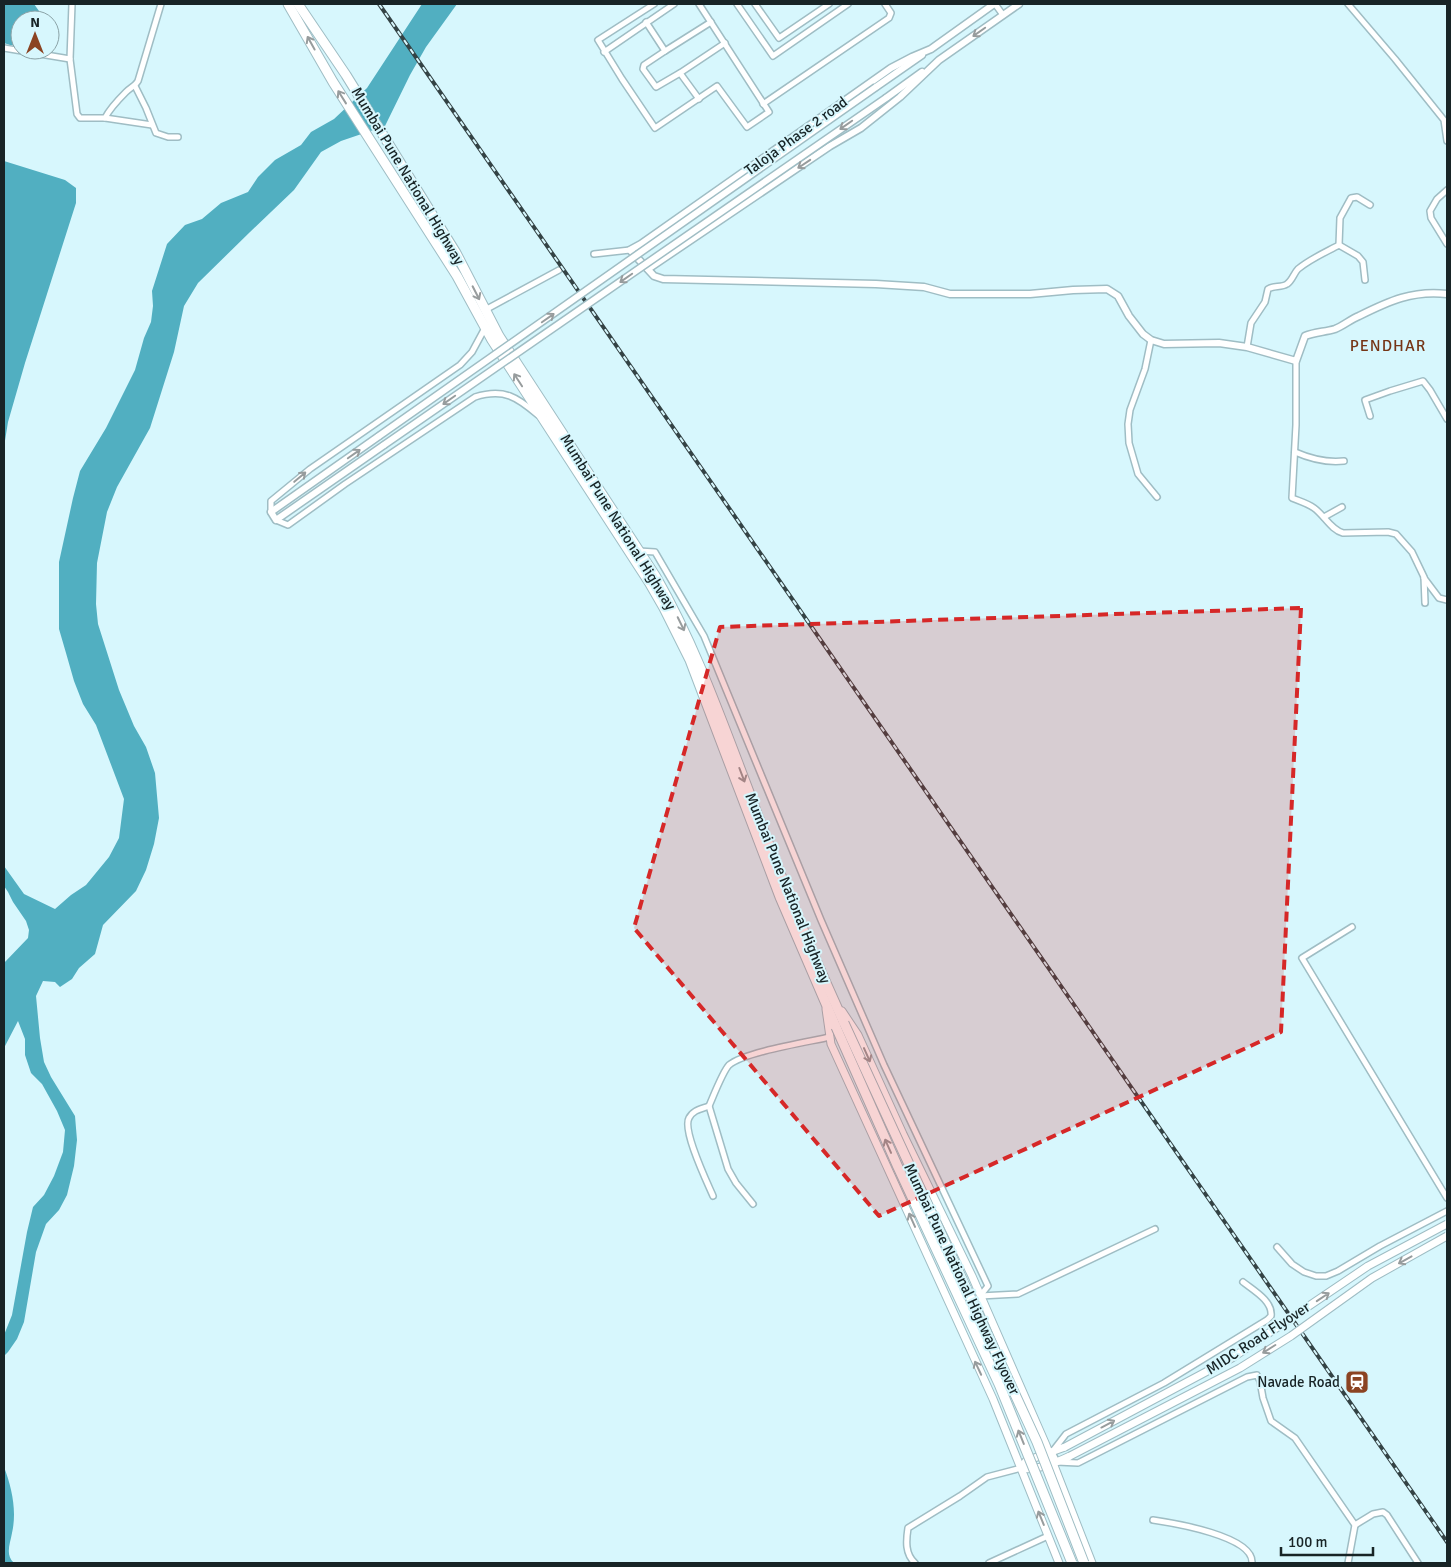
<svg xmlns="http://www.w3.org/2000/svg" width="1451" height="1567" viewBox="0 0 1451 1567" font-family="Signika,sans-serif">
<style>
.water{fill:#51afc1}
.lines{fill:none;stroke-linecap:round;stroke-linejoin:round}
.minor-casing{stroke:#9fbdc4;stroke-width:8}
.tertiary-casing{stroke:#9fbdc4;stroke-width:9}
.secondary-casing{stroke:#9fbdc4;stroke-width:9}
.trunk-casing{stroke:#9fbdc4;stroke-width:11}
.minor{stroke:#fff;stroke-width:5}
.tertiary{stroke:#fff;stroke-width:6}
.secondary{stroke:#fff;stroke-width:7}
.trunk{stroke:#fff;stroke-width:9}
.rail-casing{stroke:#344345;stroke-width:4}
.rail{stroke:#d7f7fd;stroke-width:2;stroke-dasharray:5.5;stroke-linecap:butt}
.tertiary-bridge-casing{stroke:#9fbdc4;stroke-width:9;stroke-linecap:butt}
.secondary-bridge-casing{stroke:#9fbdc4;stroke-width:9;stroke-linecap:butt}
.trunk-bridge-casing{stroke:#9fbdc4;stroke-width:11;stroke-linecap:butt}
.tertiary-bridge{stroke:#fff;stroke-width:6}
.secondary-bridge{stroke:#fff;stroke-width:7}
.trunk-bridge{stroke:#fff;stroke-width:9}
.oneway{stroke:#979c9d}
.marked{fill:#d62828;fill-opacity:0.2;stroke:#d62828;stroke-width:4;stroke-dasharray:10 6;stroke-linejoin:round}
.labels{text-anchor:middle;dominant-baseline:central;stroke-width:4;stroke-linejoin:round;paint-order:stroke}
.street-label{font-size:15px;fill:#182426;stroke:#d7f7fd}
.poi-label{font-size:15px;fill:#182426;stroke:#d7f7fd;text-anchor:end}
.neighbourhood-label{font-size:16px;letter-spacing:1px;fill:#753516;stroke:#d7f7fd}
</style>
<rect width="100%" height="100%" fill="#d7f7fd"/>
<!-- water -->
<g class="water">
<path d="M4,4H34L44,18L43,20H20V46L10,45L4,43Z"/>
<path d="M422,4H457L426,47L410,75L385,126L341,141L321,152L294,190L250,232L198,283L184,306L174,352L150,428L117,487L107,512L97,563L96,604L98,624L119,690L134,726L146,747L155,773L159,818L154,844L146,870L136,891L103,925L95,954L79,968L72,979L60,987L55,982L43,981L36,996L40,1038L44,1062L51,1077L75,1116L77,1140L74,1166L67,1195L59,1210L46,1224L36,1252L24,1322L17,1339L8,1352L4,1356V1335L12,1315L27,1232L33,1207L44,1195L54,1176L63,1152L65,1130L57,1111L42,1084L31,1073L25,1055V1039L18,1021L4,1048V963L28,938L29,930L26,921L13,902L8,892L4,886V866L24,894L55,909L71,895L86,885L109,857L119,838L124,799L96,725L83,704L74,681L66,653L59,629V562L73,498L80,471L106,428L135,370L144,338L151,322L153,306L152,291L167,244L185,225L202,219L221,203L248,192L258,177L275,160L301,145L311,132L334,119L367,88Z"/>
<path d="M4,161L65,180L76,188V203L25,363L8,422L4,447Z"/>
<path d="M4,1467C12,1488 17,1511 12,1533C10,1544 5,1555 14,1563H4Z"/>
</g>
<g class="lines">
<!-- minor casing -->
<g class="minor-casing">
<g id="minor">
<path d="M72,4L70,59L77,114L80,118H105C110,108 118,100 126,92C130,88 135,86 138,81L161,4"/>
<path d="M654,4L598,40L622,79L655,128L717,86L747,127L769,112L699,4"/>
<path d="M737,4L773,56L848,4"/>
<path d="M755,4L779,38L829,4"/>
<path d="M995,4L1003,15"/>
<path d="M1348,4L1395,59L1444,120L1447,141"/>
<path d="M646,22L665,51L711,22"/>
<path d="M4,48L70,59"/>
<path d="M665,51L644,65L643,69L656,87L680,73L699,99"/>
<path d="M604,52L674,4"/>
<path d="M680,73L725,43"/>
<path d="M135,86L146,108L156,133L168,137H178"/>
<path d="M763,104L889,18L891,13L885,4"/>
<path d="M105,118L152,125"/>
<path d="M1447,190L1437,199L1430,211L1431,218L1447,244"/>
<path d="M1339,245L1340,218L1351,198L1357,197L1370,205"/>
<path d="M594,254L630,250"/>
<path d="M485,310L559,270"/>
<path d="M1151,340L1145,369L1130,410L1128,424L1129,443L1138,474L1157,497"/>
<path d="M1247,347L1251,323L1265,302L1268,289C1274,285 1281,288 1287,284C1292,281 1294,273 1298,269C1310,259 1326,252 1339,245L1358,256L1363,262L1365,280"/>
<path d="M1296,361V425L1292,498C1299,501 1307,503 1314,508C1324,515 1331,530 1343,533L1388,532L1396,534L1412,552L1424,577L1425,603"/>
<path d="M1370,416L1365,400L1390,391L1423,381L1430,390L1447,419"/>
<path d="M1295,452C1311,459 1326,463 1344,461"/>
<path d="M271,512V501L310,469L460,365L472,352L485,328"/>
<path d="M1324,517L1342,507"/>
<path d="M276,520L288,525L345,484L475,397C504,388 517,397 538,415"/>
<path d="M639,551L655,552L704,636L821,920L884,1065L988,1286L980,1296"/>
<path d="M1424,578L1439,598L1447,600"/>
<path d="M1352,927L1302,958L1447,1198"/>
<path d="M709,1106L728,1169L736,1183L753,1204"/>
<path d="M713,1196C707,1182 682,1130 689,1118C693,1110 701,1109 709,1106C713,1097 723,1071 729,1065C744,1052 808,1042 830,1037"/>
<path d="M1277,1247L1292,1264L1304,1272L1316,1276H1326L1338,1271L1380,1246L1447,1211"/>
<path d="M1243,1282C1253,1290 1273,1301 1271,1316L1267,1320L1164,1383L1066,1434L1052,1452L1057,1462L1078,1463L1247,1377L1257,1375L1260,1381L1263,1398L1271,1421L1295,1438L1355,1525L1348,1563"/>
<path d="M980,1296L1018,1294L1155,1229"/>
<path d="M1153,1520C1173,1523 1254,1536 1252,1563"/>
<path d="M1355,1525L1373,1514L1383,1512L1387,1515L1418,1563"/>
<path d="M915,1563C905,1554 906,1541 908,1528L960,1496L987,1477L1021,1468"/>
<path d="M989,1563L1048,1536"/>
</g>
</g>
<!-- tertiary casing -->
<g class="tertiary-casing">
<g id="tertiary">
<path d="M994,4L931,49L912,57L891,68L641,244L630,250L654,276L663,279L876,284L924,287L950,294H1030L1073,290L1107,289L1118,296L1129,316L1143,334L1151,340L1164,344L1219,343L1247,347L1296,361L1305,336C1315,332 1325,332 1335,329C1343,326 1351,319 1359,316C1389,301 1413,290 1447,294"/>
<path d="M876,87L922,55"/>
<path d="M886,98L922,72"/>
<path d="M648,269L830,146L861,128L900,97L939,60L1019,4"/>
<path d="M379,436L271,512L276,520L384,445"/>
</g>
</g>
<!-- secondary casing -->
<g class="secondary-casing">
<g id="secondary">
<path d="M826,1009L831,1044L993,1399L1059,1563"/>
<path d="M842,1011L858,1035L903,1134L972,1276L1046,1445L1092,1563"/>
<path d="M1065,1447L1026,1461L1021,1468C1037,1471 1055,1463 1070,1456"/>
</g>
</g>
<!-- trunk casing -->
<g class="trunk-casing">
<g id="trunk">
<path d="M288,4L333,82L457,276L492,340L649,582L664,608L690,660L780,897L836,1027"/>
<path d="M298,4L346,75L456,253L499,336L656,577C695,645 721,719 749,792C778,871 809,947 844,1023"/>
</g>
</g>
<!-- minor -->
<use href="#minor" class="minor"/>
<!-- tertiary -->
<use href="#tertiary" class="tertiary"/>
<!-- secondary -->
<use href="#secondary" class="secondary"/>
<!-- trunk -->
<use href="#trunk" class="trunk"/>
<!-- rail casing -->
<g class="rail-casing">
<path id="rail" d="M379,4L1447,1542"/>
</g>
<!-- rail -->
<use href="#rail" class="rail"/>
<!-- tertiary-bridge casing -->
<g class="tertiary-bridge-casing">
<g id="tertiary-bridge">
<path d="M379,436L876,87"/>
<path d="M384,445L886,98"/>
</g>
</g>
<!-- secondary-bridge casing -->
<g class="secondary-bridge-casing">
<g id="secondary-bridge">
<path d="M1065,1447L1232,1358L1368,1266L1447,1224"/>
<path d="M1070,1456L1240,1368L1291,1336L1372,1278L1447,1236"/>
</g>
</g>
<!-- trunk-bridge casing -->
<g class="trunk-bridge-casing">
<g id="trunk-bridge">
<path d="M844,1023L1037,1442L1084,1563"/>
<path d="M836,1027L897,1165L999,1384L1072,1563"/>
</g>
</g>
<!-- tertiary-bridge -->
<use href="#tertiary-bridge" class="tertiary-bridge"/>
<!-- secondary-bridge -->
<use href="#secondary-bridge" class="secondary-bridge"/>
<!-- trunk-bridge -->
<use href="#trunk-bridge" class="trunk-bridge"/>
</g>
<!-- one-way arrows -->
<defs><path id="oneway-shaft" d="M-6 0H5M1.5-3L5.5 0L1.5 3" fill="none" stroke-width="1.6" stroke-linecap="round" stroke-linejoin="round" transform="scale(1.25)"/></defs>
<g class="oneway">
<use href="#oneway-shaft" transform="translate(979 32) rotate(145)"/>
<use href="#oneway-shaft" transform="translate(311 43) rotate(-119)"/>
<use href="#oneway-shaft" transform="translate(342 97) rotate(-122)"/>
<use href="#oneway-shaft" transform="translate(846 125) rotate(145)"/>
<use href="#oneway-shaft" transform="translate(804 164) rotate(146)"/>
<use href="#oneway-shaft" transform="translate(626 278) rotate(145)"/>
<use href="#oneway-shaft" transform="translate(476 293) rotate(63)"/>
<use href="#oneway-shaft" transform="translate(548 318) rotate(-35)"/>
<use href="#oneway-shaft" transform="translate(518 380) rotate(-123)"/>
<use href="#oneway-shaft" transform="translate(449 400) rotate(145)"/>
<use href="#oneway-shaft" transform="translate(354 454) rotate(-35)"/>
<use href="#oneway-shaft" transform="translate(300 477) rotate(-40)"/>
<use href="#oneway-shaft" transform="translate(681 624) rotate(64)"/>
<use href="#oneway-shaft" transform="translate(742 775) rotate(69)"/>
<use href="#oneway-shaft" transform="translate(867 1055) rotate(66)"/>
<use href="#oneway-shaft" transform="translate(888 1146) rotate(-114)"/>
<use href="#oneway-shaft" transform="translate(912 1220) rotate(-114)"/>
<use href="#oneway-shaft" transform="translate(1405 1260) rotate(151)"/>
<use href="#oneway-shaft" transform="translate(1323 1297) rotate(-34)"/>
<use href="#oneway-shaft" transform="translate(1269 1349) rotate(148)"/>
<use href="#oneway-shaft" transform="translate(978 1368) rotate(-115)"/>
<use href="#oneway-shaft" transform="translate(1108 1424) rotate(-28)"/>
<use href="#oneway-shaft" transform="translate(1021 1437) rotate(-112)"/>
<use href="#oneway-shaft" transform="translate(1041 1518) rotate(-112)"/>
</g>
<!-- marked area -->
<path class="marked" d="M1301,608L1281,1032L879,1216L634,928L720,627Z"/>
<!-- icons -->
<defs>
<g id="station-square" transform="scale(1.25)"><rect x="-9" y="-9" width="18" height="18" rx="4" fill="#8b4322" stroke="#d7f7fd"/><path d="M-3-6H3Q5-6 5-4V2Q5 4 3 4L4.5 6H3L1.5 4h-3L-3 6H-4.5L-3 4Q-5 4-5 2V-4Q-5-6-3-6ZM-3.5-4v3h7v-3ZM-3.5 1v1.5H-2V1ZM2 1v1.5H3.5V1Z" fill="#fff"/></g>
</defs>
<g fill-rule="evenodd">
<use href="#station-square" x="1357" y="1382"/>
</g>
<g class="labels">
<!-- street labels -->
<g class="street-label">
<text transform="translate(796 136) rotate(-36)">Taloja Phase 2 road</text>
<text transform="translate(408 176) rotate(59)">Mumbai Pune National Highway</text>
<text transform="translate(618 522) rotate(58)">Mumbai Pune National Highway</text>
<text transform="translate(788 888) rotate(68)">Mumbai Pune National Highway</text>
<text transform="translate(962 1279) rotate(65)">Mumbai Pune National Highway Flyover</text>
<text transform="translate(1258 1338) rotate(-33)">MIDC Road Flyover</text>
</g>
<!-- poi labels -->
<g class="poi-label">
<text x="1340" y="1382">Navade Road</text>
</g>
<!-- neighbourhood labels -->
<g class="neighbourhood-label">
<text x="1388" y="346">PENDHAR</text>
</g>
</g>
<!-- border -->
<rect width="1451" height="1567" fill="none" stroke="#182426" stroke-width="10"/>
<!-- north arrow -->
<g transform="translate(35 35)"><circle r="24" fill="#d7f7fd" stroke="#8ba3a7"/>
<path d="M0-4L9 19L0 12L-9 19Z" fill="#8b4322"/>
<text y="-8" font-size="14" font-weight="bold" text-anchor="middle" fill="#182426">N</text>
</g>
<!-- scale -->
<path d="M1281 1547v8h92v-8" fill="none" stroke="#182426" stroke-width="2.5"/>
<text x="1288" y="1547" font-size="15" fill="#182426" stroke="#d7f7fd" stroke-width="4" paint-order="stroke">100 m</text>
</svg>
